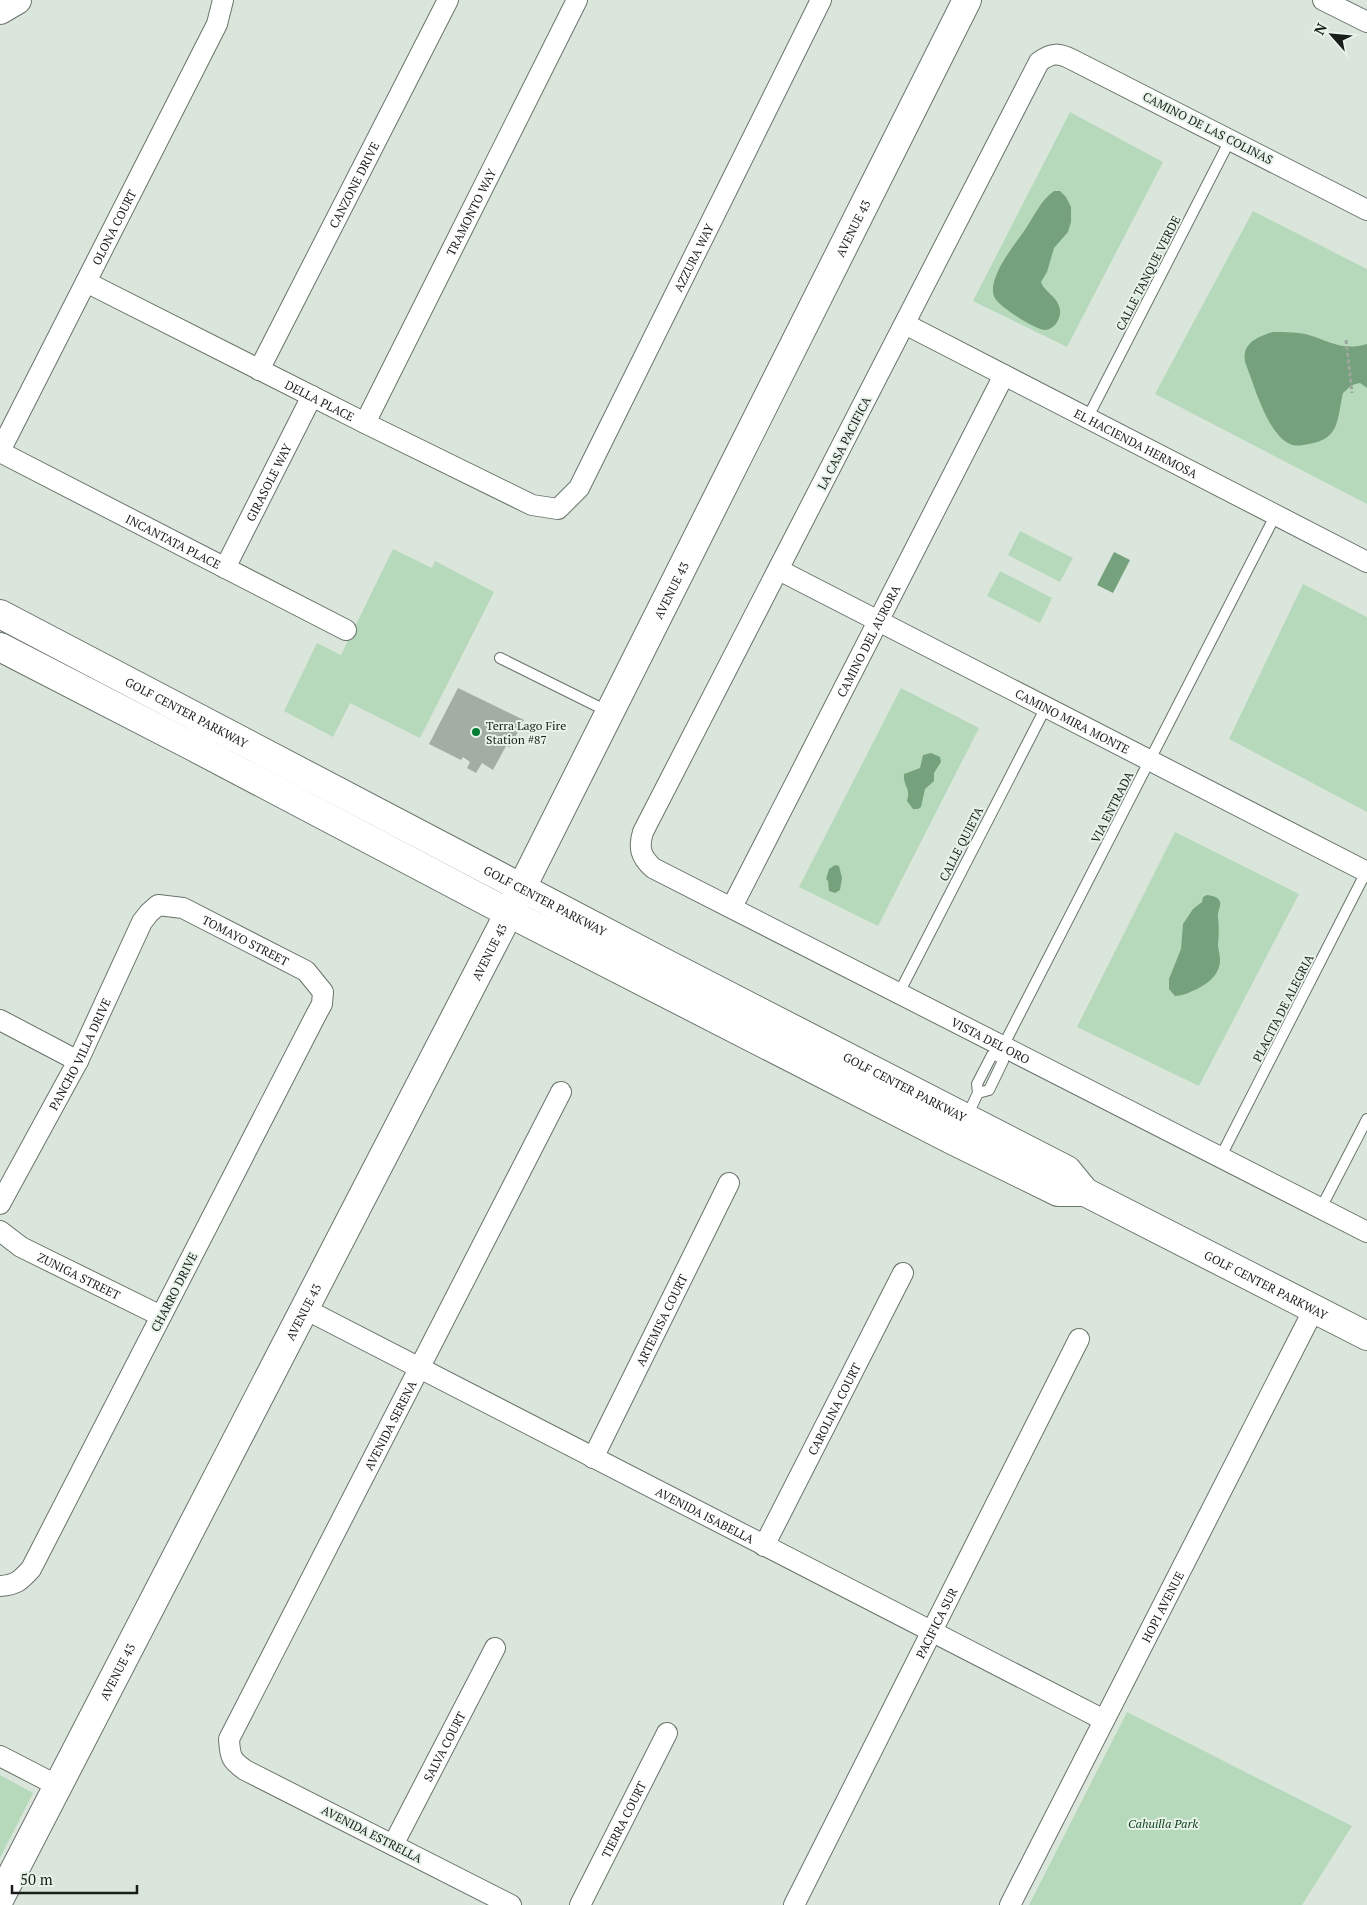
<svg xmlns="http://www.w3.org/2000/svg" width="1367" height="1905" viewBox="0 0 1367 1905" font-family="'PT Serif',serif">
<style>
.green{fill:#b7d9bb}
.water{fill:#75a27c}
.building{fill:#a2ada3}
.lines{fill:none;stroke-linecap:round;stroke-linejoin:round}
.lane-casing{stroke:#69746a;stroke-width:12}
.street-casing{stroke:#69746a;stroke-width:22}
.secondary-casing{stroke:#69746a;stroke-width:30}
.path{stroke:#9ca69d;stroke-width:3;stroke-dasharray:4 2.5;stroke-linecap:butt}
.lane{stroke:#fff;stroke-width:10}
.street{stroke:#fff;stroke-width:20}
.secondary{stroke:#fff;stroke-width:28}
.poi-dot{fill:#017c33;stroke:#e7f3e9;stroke-width:2}
.labels{text-anchor:middle;dominant-baseline:central;stroke-width:4;stroke-linejoin:round;paint-order:stroke}
.street-label{font-size:12px;fill:#1a1e1b;stroke:#e7f3e9}
.poi-label{font-size:12px;fill:#1a1e1b;stroke:#e7f3e9;text-anchor:start}
.park-label{font-size:12px;font-style:italic;fill:#0a3e1a;stroke:#e7f3e9}
</style>
<rect width="100%" height="100%" fill="#dae6db"/>
<!-- green -->
<g class="green">
<path d="M1070,112L1163,162L1067,347L973,301Z"/>
<path d="M1253,211L1367,269V504L1155,394Z"/>
<path d="M1020,531L1073,558L1060,582L1008,555Z"/>
<path d="M393,549L432,568L435,561L494,592L420,738L350,703L333,737L284,711L317,643L341,655Z"/>
<path d="M1000,571L1052,598L1040,623L987,596Z"/>
<path d="M1303,584L1367,617V812L1229,739Z"/>
<path d="M901,688L979,728L878,926L799,887Z"/>
<path d="M1175,832L1299,894L1199,1086L1077,1027Z"/>
<path d="M1127,1712L1352,1826L1302,1905H1029Z"/>
<path d="M0,1775L33,1793L0,1858Z"/>
</g>
<!-- water -->
<g class="water">
<path d="M1054,191H1060L1066,197L1071,207V222L1068,232L1054,248L1047,272L1041,282C1045,293 1058,296 1060,310C1061,318 1055,329 1046,330C1037,331 998,306 995,298C993,296 993,290 993,287C996,267 1013,247 1024,231C1034,217 1040,201 1054,191Z"/>
<path d="M1273,332C1285,332 1298,332 1309,335C1331,342 1343,351 1367,344V388L1360,383L1352,385L1343,393C1337,417 1341,439 1309,444C1303,445 1296,447 1290,444C1267,434 1254,384 1245,362C1242,343 1257,337 1273,332Z"/>
<path d="M1114,552L1130,560L1113,593L1097,585Z"/>
<path d="M931,753L940,757L941,762L934,773V781L925,789L921,807L918,809H913L907,801C911,786 903,788 904,774L920,768L923,755Z"/>
<path d="M835,865L839,866L842,878L840,890L835,893L829,891L828,881L826,879L829,869Z"/>
<path d="M1207,895C1212,896 1218,896 1220,902C1221,907 1217,912 1218,917C1219,929 1219,933 1218,944C1218,949 1220,955 1220,960C1220,974 1209,983 1197,989C1190,992 1183,996 1175,996L1169,989V979L1181,949L1183,924L1193,909L1202,902L1203,897Z"/>
</g>
<!-- building -->
<path class="building" d="M458,688L524,720L510,747L506,746L493,770L482,763L476,773L467,768L470,762L463,757L461,760L429,744Z"/>
<g class="lines">
<!-- lane casing -->
<g class="lane-casing">
<g id="lane">
<path d="M1088,417L1230,140"/>
<path d="M500,658L609,712"/>
<path d="M899,993L1046,707"/>
<path d="M998,1056L1275,516"/>
<path d="M967,1116L978,1093L977,1084L992,1055L998,1056L1003,1061L989,1090L978,1093"/>
<path d="M1221,1156L1366,872"/>
<path d="M1321,1208L1367,1119"/>
</g>
</g>
<!-- street casing -->
<g class="street-casing">
<g id="street">
<path d="M1323,0L1367,22"/>
<path id="s1" d="M1367,210L1073,60C1059,53 1052,52 1039,62L643,832C638,848 641,857 653,868L1367,1232"/>
<path id="s2" d="M86,282L365,423L532,505L558,509L579,488L821,0"/>
<path id="s3" d="M905,324L1367,562"/>
<path id="s4" d="M259,370L448,0"/>
<path id="s5" d="M365,423L577,0"/>
<path id="s6" d="M0,451L217,24L223,0"/>
<path id="s7" d="M0,452L346,630"/>
<path id="s8" d="M225,568L312,396"/>
<path id="s9" d="M779,570L1367,872"/>
<path id="s10" d="M732,907L1004,375"/>
<path d="M0,1020L78,1061"/>
<path id="s11" d="M0,1204L78,1061L142,922L149,913L158,905L183,908L306,971L323,992L322,1004L317,1013L31,1569C20,1581 16,1585 0,1586"/>
<path id="s12" d="M0,1231L21,1247L161,1316"/>
<path id="s13" d="M305,1309L1104,1720"/>
<path id="s14" d="M593,1458L729,1183"/>
<path id="s15" d="M764,1546L903,1273"/>
<path d="M0,1756L58,1786"/>
<path id="s16" d="M393,1845L495,1648"/>
<path id="s17" d="M511,1905L245,1770C231,1760 230,1757 229,1739L561,1092"/>
<path id="s18" d="M580,1905L667,1733"/>
<path id="s19" d="M794,1905L1079,1339"/>
<path id="s20" d="M1010,1905L1314,1309"/>
</g>
</g>
<!-- secondary casing -->
<g class="secondary-casing">
<g id="secondary">
<path d="M0,10L17,0"/>
<path id="s21" d="M0,614L659,960L1067,1170L1085,1192L1367,1336"/>
<path d="M0,647L192,746L509,913L954,1141L1058,1192H1085"/>
<path id="s22" d="M0,1898L509,913L967,0"/>
</g>
</g>
<!-- path -->
<path class="path" d="M1346,340L1352,393"/>
<!-- lane -->
<use href="#lane" class="lane"/>
<!-- street -->
<use href="#street" class="street"/>
<!-- secondary -->
<use href="#secondary" class="secondary"/>
</g>
<!-- markers -->
<circle class="poi-dot" cx="476" cy="732" r="5"/>
<g class="labels">
<!-- street labels -->
<g class="street-label">
<text transform="translate(1208 128) rotate(27)">CAMINO DE LAS COLINAS</text>
<text stroke="none"><textPath href="#s4" startOffset="208">CANZONE DRIVE</textPath></text>
<text stroke="none"><textPath href="#s5" startOffset="236">TRAMONTO WAY</textPath></text>
<text stroke="none"><textPath href="#s6" startOffset="251">OLONA COURT</textPath></text>
<text stroke="none"><textPath href="#s22" startOffset="1875">AVENUE 43</textPath></text>
<text stroke="none"><textPath href="#s2" startOffset="812">AZZURA WAY</textPath></text>
<text transform="translate(1148 273) rotate(-63)">CALLE TANQUE VERDE</text>
<text stroke="none"><textPath href="#s2" startOffset="262">DELLA PLACE</textPath></text>
<text transform="translate(844 443) rotate(-63)">LA CASA PACIFICA</text>
<text stroke="none"><textPath href="#s3" startOffset="260">EL HACIENDA HERMOSA</textPath></text>
<text stroke="none"><textPath href="#s8" startOffset="96">GIRASOLE WAY</textPath></text>
<text stroke="none"><textPath href="#s7" startOffset="195">INCANTATA PLACE</textPath></text>
<text stroke="none"><textPath href="#s22" startOffset="1470">AVENUE 43</textPath></text>
<text stroke="none"><textPath href="#s10" startOffset="299">CAMINO DEL AURORA</textPath></text>
<text stroke="none"><textPath href="#s21" startOffset="211">GOLF CENTER PARKWAY</textPath></text>
<text stroke="none"><textPath href="#s9" startOffset="330">CAMINO MIRA MONTE</textPath></text>
<text transform="translate(1112 807) rotate(-63)">VIA ENTRADA</text>
<text transform="translate(961 844) rotate(-63)">CALLE QUIETA</text>
<text stroke="none"><textPath href="#s21" startOffset="616">GOLF CENTER PARKWAY</textPath></text>
<text stroke="none"><textPath href="#s11" startOffset="435">TOMAYO STREET</textPath></text>
<text stroke="none"><textPath href="#s22" startOffset="1065">AVENUE 43</textPath></text>
<text transform="translate(1283 1008) rotate(-63)">PLACITA DE ALEGRIA</text>
<text stroke="none"><textPath href="#s1" startOffset="1652">VISTA DEL ORO</textPath></text>
<text stroke="none"><textPath href="#s11" startOffset="170">PANCHO VILLA DRIVE</textPath></text>
<text stroke="none"><textPath href="#s21" startOffset="1021">GOLF CENTER PARKWAY</textPath></text>
<text stroke="none"><textPath href="#s12" startOffset="91">ZUNIGA STREET</textPath></text>
<text stroke="none"><textPath href="#s21" startOffset="1435">GOLF CENTER PARKWAY</textPath></text>
<text transform="translate(174 1292) rotate(-63)">CHARRO DRIVE</text>
<text stroke="none"><textPath href="#s22" startOffset="660">AVENUE 43</textPath></text>
<text stroke="none"><textPath href="#s14" startOffset="154">ARTEMISA COURT</textPath></text>
<text stroke="none"><textPath href="#s15" startOffset="154">CAROLINA COURT</textPath></text>
<text stroke="none"><textPath href="#s17" startOffset="688">AVENIDA SERENA</textPath></text>
<text stroke="none"><textPath href="#s13" startOffset="450">AVENIDA ISABELLA</textPath></text>
<text stroke="none"><textPath href="#s20" startOffset="335">HOPI AVENUE</textPath></text>
<text stroke="none"><textPath href="#s19" startOffset="316">PACIFICA SUR</textPath></text>
<text stroke="none"><textPath href="#s22" startOffset="255">AVENUE 43</textPath></text>
<text stroke="none"><textPath href="#s16" startOffset="111">SALVA COURT</textPath></text>
<text stroke="none"><textPath href="#s18" startOffset="96">TIERRA COURT</textPath></text>
<text transform="translate(372 1834) rotate(27)">AVENIDA ESTRELLA</text>
</g>
<!-- poi labels -->
<g class="poi-label">
<text x="486" y="725">Terra Lago Fire<tspan x="486" dy="14">Station #87</tspan></text>
</g>
<!-- park labels -->
<g class="park-label">
<text x="1163" y="1823">Cahuilla Park</text>
</g>
</g>
<!-- north arrow -->
<g transform="translate(1332 35) rotate(297)" stroke="#e7f3e9" stroke-width="4" paint-order="stroke">
<path d="M0-4L9 19L0 12L-9 19Z" fill="#1a1e1b"/>
<text y="-8" font-size="14" font-weight="bold" text-anchor="middle" fill="#1a1e1b">N</text>
</g>
<!-- scale -->
<path d="M12 1885v8h125v-8" fill="none" stroke="#1a1e1b" stroke-width="2.5"/>
<text x="20" y="1885" font-size="15" fill="#1a1e1b" stroke="#e7f3e9" stroke-width="4" paint-order="stroke">50 m</text>
</svg>
